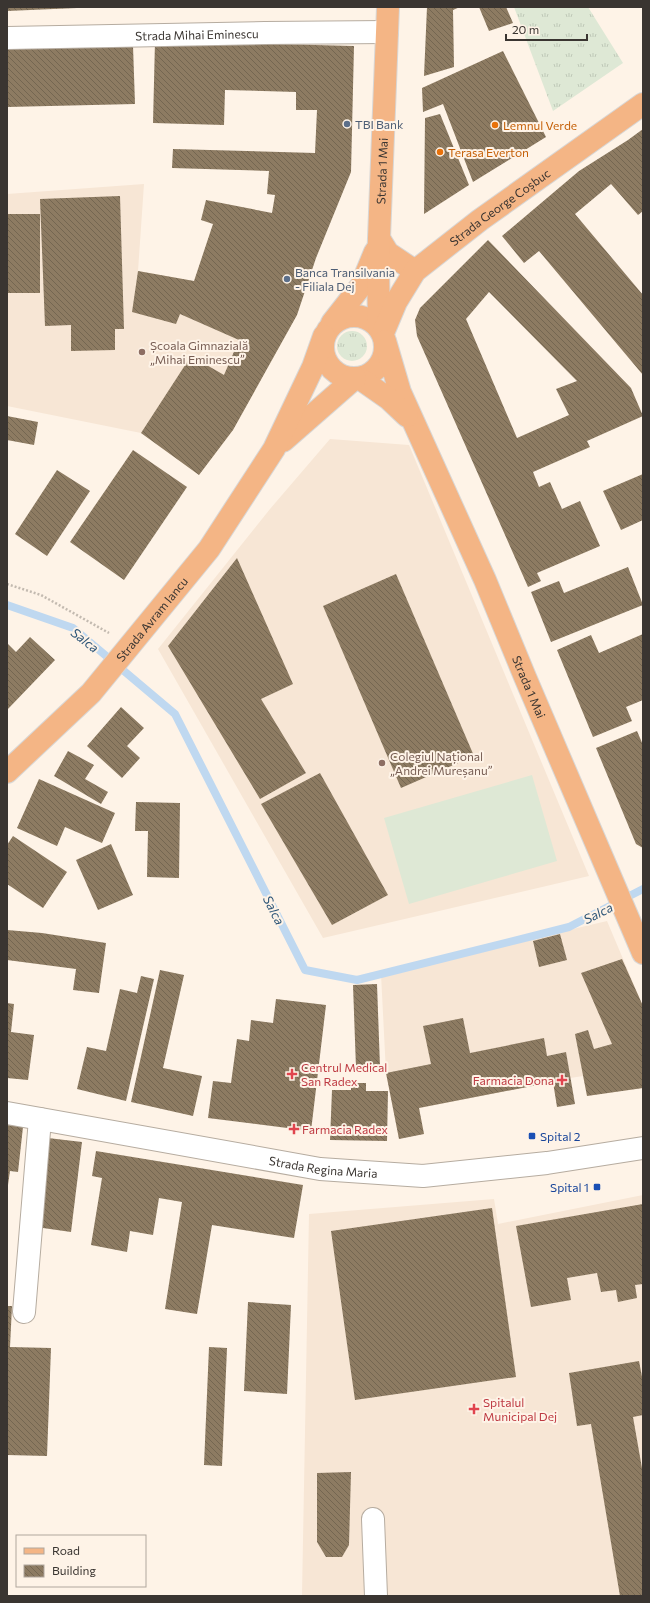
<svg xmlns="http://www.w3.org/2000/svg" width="650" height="1603" viewBox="0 0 650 1603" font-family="Commissioner,sans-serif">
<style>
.built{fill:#f7e6d5}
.grass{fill:url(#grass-tufts)}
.garden{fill:#dee8d5}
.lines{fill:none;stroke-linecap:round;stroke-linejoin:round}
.stream{stroke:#bfd8f0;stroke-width:8}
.building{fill:url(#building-back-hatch);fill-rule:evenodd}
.minor-casing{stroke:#b6aca0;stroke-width:24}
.major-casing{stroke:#d8d7d6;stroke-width:24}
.path{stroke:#c3bab0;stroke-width:2.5;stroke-dasharray:2 2;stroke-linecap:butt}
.minor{stroke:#fff;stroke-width:22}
.major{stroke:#f4b585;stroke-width:22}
.service-dot{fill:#5c6f8a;stroke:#fef3e7;stroke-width:1.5}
.food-dot{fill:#e8710a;stroke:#fef3e7;stroke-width:1.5}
.education-dot{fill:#8d6e63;stroke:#fef3e7;stroke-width:1.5}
.health-dot{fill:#e0444e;stroke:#fef3e7;stroke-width:1.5}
.transit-dot{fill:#1a4fb4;stroke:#fef3e7;stroke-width:1.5}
.labels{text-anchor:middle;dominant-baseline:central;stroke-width:4;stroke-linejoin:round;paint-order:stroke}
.street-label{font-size:12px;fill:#3a3531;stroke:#fef3e7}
.service-label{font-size:12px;fill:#4e5e75;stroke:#fef3e7;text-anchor:start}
.food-label{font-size:12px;fill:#c56008;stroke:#fef3e7;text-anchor:start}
.education-label{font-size:12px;fill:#785e54;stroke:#fef3e7;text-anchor:start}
.health-label{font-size:12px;fill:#be3a42;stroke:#fef3e7;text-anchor:start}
.transit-label{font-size:12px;fill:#164399;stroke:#fef3e7;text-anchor:start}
.water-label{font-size:13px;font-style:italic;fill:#2e5678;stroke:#fef3e7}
</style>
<defs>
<pattern id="grass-tufts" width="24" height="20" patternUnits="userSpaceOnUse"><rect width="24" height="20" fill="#dee8d5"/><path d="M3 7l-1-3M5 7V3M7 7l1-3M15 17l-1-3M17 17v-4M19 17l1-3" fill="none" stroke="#bfc8b7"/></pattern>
<pattern id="building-back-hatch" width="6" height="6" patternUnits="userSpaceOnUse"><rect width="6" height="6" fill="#8d7b62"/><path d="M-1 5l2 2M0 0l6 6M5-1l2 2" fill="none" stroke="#746651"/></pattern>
</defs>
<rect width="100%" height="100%" fill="#fef3e7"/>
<!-- built -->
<g class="built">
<path d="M144,184L138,271L194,281L297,315L233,430L199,475L141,433L7,406V194Z"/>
<path d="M330,439L409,445L589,876L323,938L158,649L270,509Z"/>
<path d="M607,921L643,1006V1088L587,1096L583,1076L570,1078L566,1052L547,1056L553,1082L419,1108L424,1134L399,1139L386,1073L381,974Z"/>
<path d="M643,1195V1596L302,1595L309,1214L494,1199L498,1224Z"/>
</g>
<!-- grass -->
<g class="grass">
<path d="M514,7H588L623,63L553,111Z"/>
<circle cx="352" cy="346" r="15"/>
</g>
<!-- garden -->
<path class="garden" d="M532,775L557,861L409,904L384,818Z"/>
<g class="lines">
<!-- stream -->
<path class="stream" d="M7,605L73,628L175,714L305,970L357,980L569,927L643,889"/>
</g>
<!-- building -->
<g class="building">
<path d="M7,7H77V8L7,11Z"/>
<path d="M427,7H460L453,10L454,67L424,76Z"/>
<path d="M479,7H506L513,23L489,31Z"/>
<path d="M155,41L354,46L351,172L316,258L297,315L233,430L199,475L141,433L191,356L224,375L239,340L180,314L176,324L132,312L138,271L194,281L213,224L201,220L206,200L272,213L275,195L267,194L269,171L172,168L173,149L315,153L317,110H296V92L225,90L224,125L153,123Z"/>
<path d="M133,46L135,104L7,107V49Z"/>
<path d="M503,51L546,137L473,182L443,104L423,112L422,88Z"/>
<path d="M440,114L469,185L424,214L425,118Z"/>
<path d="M643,129V211L638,215L611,184L575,214L643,295V375L539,251L524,263L502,236L579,171L628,140Z"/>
<path d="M120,196L124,329H115V350L71,351V325L45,326L40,199Z"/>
<rect x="7" y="214" width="33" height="79"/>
<path d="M488,240L631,388L643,416L587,441L590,447L533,472L539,487L550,482L562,509L580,501L600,546L537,573L541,581L528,587L417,336L415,320L420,308ZM489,292L577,381L556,389L569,415L517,438L466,319Z"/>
<path d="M7,416L38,422L34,445L7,440Z"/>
<path d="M133,450L187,487L124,580L70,542Z"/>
<path d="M57,470L90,491L47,556L15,534Z"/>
<path d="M643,474V520L621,530L603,491Z"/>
<path d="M237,558L293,684L261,699L306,773L260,799L168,646Z"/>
<path d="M628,567L643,605L551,642L531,592L559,581L564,593Z"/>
<path d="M396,574L474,756L401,788L323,606Z"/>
<path d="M643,634V700L626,707L632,721L593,737L557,650L591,635L599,653Z"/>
<path d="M30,637L55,660L7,710V643L16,652Z"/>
<path d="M121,707L144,728L127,746L140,758L122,778L87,746Z"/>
<path d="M637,731L643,745V848L636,844L596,748Z"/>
<path d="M68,751L94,765L85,779L108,792L101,804L54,776Z"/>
<path d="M320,773L388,895L332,925L261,804Z"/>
<path d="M39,779L115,813L102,843L65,827L57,846L17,828Z"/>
<path d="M136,802L180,803L179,878L147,877L148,831H135Z"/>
<path d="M13,836L67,872L43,908L7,884V845Z"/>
<path d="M111,844L133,895L98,910L76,860Z"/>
<path d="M7,930L42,933L106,943L99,993L73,990L76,969L7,960Z"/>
<path d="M560,934L567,960L539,967L533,941Z"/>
<path d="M622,959L643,1006V1088L587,1096L575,1034L588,1030L594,1049L612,1044L581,973Z"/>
<path d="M160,970L184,975L163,1068L202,1076L193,1116L131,1102Z"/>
<path d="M141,976L154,979L126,1101L77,1089L87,1047L106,1051L120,989L137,993Z"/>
<path d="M377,984L380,1067L356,1068L353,985Z"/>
<path d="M276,999L326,1005L311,1131L208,1118L213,1081L231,1083L237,1039L249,1041L251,1020L273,1023Z"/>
<path d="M7,1003L14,1004L11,1032L34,1035L28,1080L7,1078Z"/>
<path d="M463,1018L470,1053L544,1038L547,1056L566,1052L575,1104L557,1107L553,1082L419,1108L424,1134L399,1139L386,1073L431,1064L423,1026Z"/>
<path d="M351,1083H366V1091H388L387,1141L330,1140L332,1090H351Z"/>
<path d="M7,1125L23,1127L18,1172L10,1171L8,1185Z"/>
<path d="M48,1138L82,1142L71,1232L36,1227Z"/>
<path d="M96,1151L303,1185L294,1238L212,1225L197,1314L165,1309L182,1202L159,1198L153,1235L130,1231L127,1252L91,1245L102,1178L92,1176Z"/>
<path d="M643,1204V1284L635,1285L637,1298L618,1302L616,1290L601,1292L597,1273L567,1278L571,1300L531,1307L516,1226Z"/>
<path d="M492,1208L516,1377L355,1400L331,1231Z"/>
<path d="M248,1302L291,1305L287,1394L244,1391Z"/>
<path d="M7,1306H12L10,1347L51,1348L47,1456L7,1455Z"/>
<path d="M209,1347L227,1348L222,1466L204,1465Z"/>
<path d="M639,1361L643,1382V1415L633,1417L643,1474V1596H620L591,1424L577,1426L569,1373Z"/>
<path d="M351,1472L349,1545L342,1557H326L317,1542V1473Z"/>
</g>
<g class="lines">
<!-- minor casing -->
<g class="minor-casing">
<g id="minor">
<path id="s1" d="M7,38L265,33L387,32"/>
<path id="s2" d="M7,1113L320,1169L423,1176L547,1163L643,1148"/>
<path d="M24,1312L40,1119"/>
<path d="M373,1519L376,1596"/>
</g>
</g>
<!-- major casing -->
<g class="major-casing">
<g id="major">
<path d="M380,240L388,253L415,271"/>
<circle cx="354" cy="347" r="31"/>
<path d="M332,323L361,286L375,252"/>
<path id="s3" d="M379,326L378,264L388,7"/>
<path id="s4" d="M383,333L396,302L415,271L480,220L643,104"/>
<path id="s5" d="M385,341L400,392L485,580L525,677L643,953"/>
<path d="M359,378L389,399L407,416"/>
<path d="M283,441L355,378"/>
<path id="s6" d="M7,772L91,693L209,549L274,449L313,367L324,336"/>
</g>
</g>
<!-- path -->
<path class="path" d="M7,584L41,595L109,633"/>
<!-- minor -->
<use href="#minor" class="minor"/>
<!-- major -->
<use href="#major" class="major"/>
</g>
<!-- markers -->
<g class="service-dot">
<circle cx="347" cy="124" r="4"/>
<circle cx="287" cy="279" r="4"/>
</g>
<g class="food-dot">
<circle cx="495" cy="125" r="4"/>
<circle cx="440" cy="152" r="4"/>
</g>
<g class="education-dot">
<circle cx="142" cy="352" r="4"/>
<circle cx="382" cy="763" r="4"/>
</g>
<g class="health-dot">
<path d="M290 1068h4v4h4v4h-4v4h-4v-4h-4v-4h4z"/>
<path d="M560 1074h4v4h4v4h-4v4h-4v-4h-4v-4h4z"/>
<path d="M292 1123h4v4h4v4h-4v4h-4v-4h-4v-4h4z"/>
<path d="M472 1403h4v4h4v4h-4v4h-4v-4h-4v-4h4z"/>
</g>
<g class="transit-dot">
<rect x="528" y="1132" width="8" height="8" rx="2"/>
<rect x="593" y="1183" width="8" height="8" rx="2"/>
</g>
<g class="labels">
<!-- street labels -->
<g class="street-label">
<text stroke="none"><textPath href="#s1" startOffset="190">Strada Mihai Eminescu</textPath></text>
<text stroke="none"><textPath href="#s3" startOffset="155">Strada 1 Mai</textPath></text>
<text stroke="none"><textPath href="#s4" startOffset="176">Strada George Coșbuc</textPath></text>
<text stroke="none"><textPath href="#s6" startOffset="211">Strada Avram Iancu</textPath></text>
<text stroke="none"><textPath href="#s5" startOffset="375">Strada 1 Mai</textPath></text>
<text stroke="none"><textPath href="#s2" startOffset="321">Strada Regina Maria</textPath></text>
</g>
<!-- service labels -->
<g class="service-label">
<text x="355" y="124">TBI Bank</text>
<text x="295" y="272">Banca Transilvania<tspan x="295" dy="14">- Filiala Dej</tspan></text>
</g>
<!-- food labels -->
<g class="food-label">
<text x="503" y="125">Lemnul Verde</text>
<text x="448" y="152">Terasa Everton</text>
</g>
<!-- education labels -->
<g class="education-label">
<text x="150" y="345">Școala Gimnazială<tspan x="150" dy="14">„Mihai Eminescu”</tspan></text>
<text x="390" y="756">Colegiul Național<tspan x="390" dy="14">„Andrei Mureșanu”</tspan></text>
</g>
<!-- health labels -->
<g class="health-label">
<text x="301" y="1067">Centrul Medical<tspan x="301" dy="14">San Radex</tspan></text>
<text x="554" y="1080" text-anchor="end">Farmacia Dona</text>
<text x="302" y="1129">Farmacia Radex</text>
<text x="483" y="1402">Spitalul<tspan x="483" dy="14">Municipal Dej</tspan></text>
</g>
<!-- transit labels -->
<g class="transit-label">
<text x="540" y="1136">Spital 2</text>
<text x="589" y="1187" text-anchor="end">Spital 1</text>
</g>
<!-- water labels -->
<g class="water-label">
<text transform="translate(85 640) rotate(38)">Salca</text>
<text transform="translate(274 910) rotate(63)">Salca</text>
<text transform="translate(598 913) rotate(-27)">Salca</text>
</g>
</g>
<!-- border -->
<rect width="650" height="1603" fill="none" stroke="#3a3531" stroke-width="16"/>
<!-- legend -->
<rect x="16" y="1535" width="130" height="52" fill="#fef3e7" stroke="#b0a79e"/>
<rect x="24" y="1548" width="20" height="6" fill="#f4b585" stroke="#b0a79e"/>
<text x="52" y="1555" font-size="12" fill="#3a3531">Road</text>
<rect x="24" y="1565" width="20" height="12" fill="url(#building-back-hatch)" stroke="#b0a79e"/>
<text x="52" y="1575" font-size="12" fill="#3a3531">Building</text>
<!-- scale -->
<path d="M506 34v6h81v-6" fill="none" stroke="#3a3531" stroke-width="2"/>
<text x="512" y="34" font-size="12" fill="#3a3531" stroke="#fef3e7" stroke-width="3" paint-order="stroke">20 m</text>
</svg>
